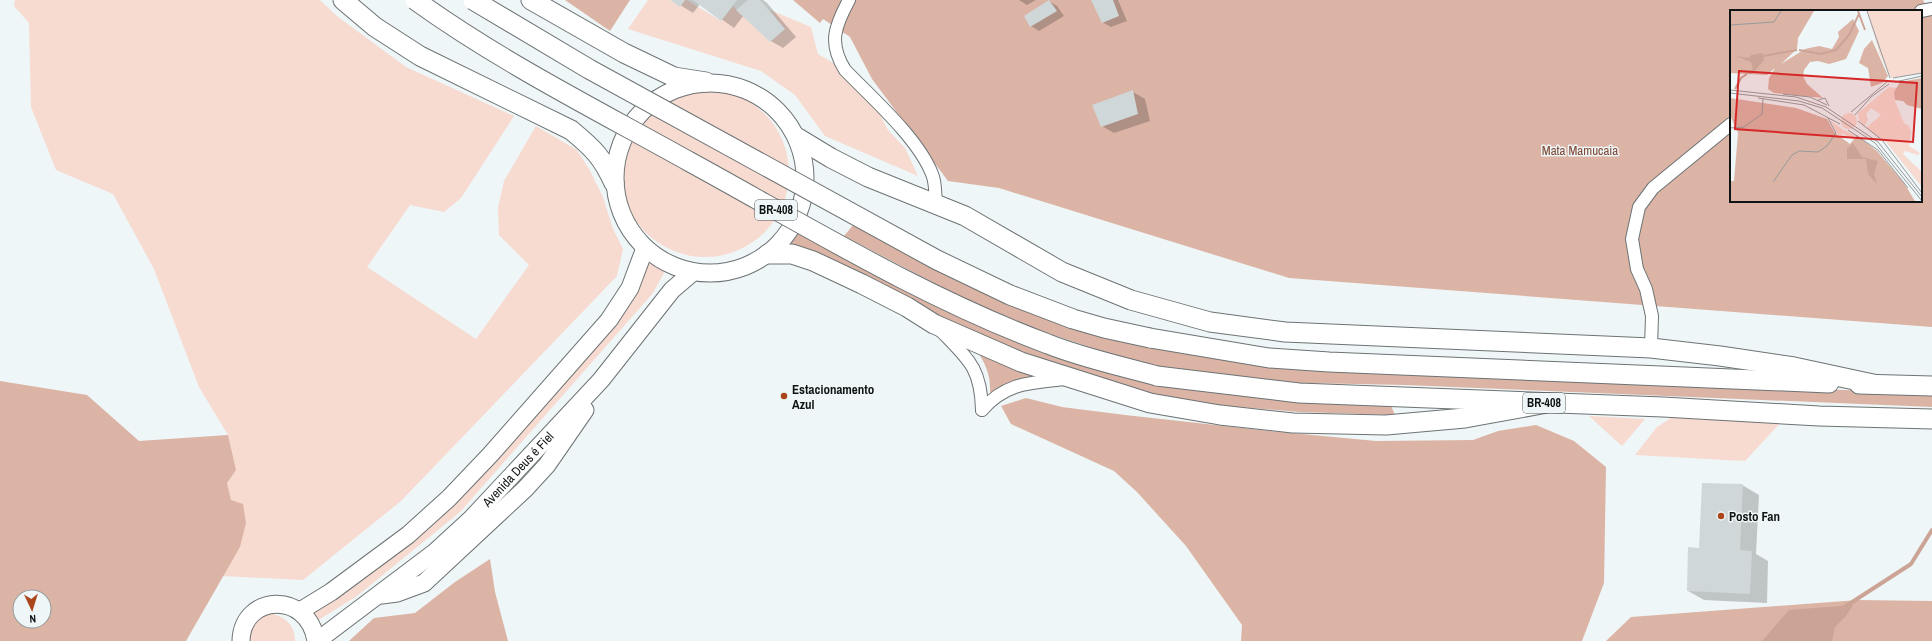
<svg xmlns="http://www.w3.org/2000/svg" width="1932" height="641" viewBox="0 0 1932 641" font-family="'Archivo Narrow',sans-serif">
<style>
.green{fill:#f7dad0}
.forest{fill:#dbb4a5;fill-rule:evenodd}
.water{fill:#cba496}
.shadow{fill:#0003}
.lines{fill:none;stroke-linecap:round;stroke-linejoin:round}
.stream{stroke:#cba496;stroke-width:4}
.building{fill:#d0d7d8}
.minor-casing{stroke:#6d7374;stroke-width:14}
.secondary-casing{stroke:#6d7374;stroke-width:19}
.trunk-casing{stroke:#6d7374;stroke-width:21}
.minor{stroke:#fff;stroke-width:12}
.secondary{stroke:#fff;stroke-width:17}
.trunk{stroke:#fff;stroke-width:19}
.trunk-bridge-casing{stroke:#6d7374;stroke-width:21;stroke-linecap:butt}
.trunk-bridge{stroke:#fff;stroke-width:19}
.poi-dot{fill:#ab461a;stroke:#eff6f7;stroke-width:1.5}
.labels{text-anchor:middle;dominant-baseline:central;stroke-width:3;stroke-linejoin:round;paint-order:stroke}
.shield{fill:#eff6f7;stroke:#535757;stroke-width:1}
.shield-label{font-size:12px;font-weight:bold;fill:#101313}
.park-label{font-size:13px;fill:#7c4632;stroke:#eff6f7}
.poi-label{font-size:13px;font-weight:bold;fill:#101313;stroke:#eff6f7;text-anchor:start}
.street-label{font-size:13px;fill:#101313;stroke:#eff6f7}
.inset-river{fill:none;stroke:#cba496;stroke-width:2}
.inset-road{fill:none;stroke:#969b9c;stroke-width:1}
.view{fill:#d62828;fill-opacity:0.15;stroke:#d62828;stroke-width:2}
.inset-edge{fill:none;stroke:#101313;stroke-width:2}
</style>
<rect width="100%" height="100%" fill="#eff6f7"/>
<!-- green -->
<g class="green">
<path d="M15,0H320L338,17L406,67L514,116L461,198L444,212L410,205L367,267L476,339L529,265L499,235L498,208L504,181L536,126L577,150L589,169L603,197L613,229L623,249L617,276L401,501L303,580L222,576L240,547L227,483L235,470L228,435L199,387L154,269L113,194L56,170L31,107L29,23L14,6Z"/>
<path d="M648,0H670L680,7L685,0H687L721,21L733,6L770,42L784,29L770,10L811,27L818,54L845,70L870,96L888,130L905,148L918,176L825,136L795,95L761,71L628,29Z"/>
<circle cx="705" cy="173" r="84"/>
<path d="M646,261L665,271L653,293L460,512L357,596L312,624L301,605L417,526L615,316L642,280Z"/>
<path d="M1589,416L1645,419L1622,446Z"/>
<path d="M1674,416L1782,421L1745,461L1635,455L1657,427Z"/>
<path d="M267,613C283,615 295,624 295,641H243L246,626Z"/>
</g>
<!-- forest -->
<g class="forest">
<path d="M565,0H630L610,31Z"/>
<path d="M793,0H1923L1932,17V327L1289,278L999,188L948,181L872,79L850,37L823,19L820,23ZM1731,11H1921V201H1731Z"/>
<path d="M854,224L1103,335L1722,386L1932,393V407L1405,385L1263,382L1179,372L1108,353L1029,327L951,292L844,236Z"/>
<path d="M799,228L1096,365L1389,401L1395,415L1299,412L1214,405L1130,390L988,341L788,242Z"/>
<path d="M977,351L1041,376C1017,377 1010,381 990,393C991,377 986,364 977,351Z"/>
<path d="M0,381L87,395L139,441L228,435L236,470L227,483L231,500L243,504L246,523L240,547L186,641H0ZM20,597H44V621H20Z"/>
<path d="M1026,398L1062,407L1125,415L1270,431L1376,441L1473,440L1498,431L1536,425L1574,441L1606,467L1604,583L1582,641H1241L1242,625L1186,546L1137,492L1114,471L1011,424L1001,406Z"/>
<path d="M490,559L495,592L508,641H349L374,618L415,613L455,582Z"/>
<path d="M1858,600L1932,601V641H1606L1631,617Z"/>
</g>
<!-- water -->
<path class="water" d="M1853,605L1846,616L1835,627L1832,641H1762L1789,610Z"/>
<!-- shadow -->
<g class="shadow">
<path d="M672,0H763L767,3L796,37L783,48L771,41L744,15L734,28L700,4L693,13Z"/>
<path d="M1019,0H1036L1027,5Z"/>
<path d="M1092,0H1118L1127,21L1111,27L1102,22Z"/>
<path d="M1049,1L1057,6L1064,16L1039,31L1031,26Z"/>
<path d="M1133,92L1145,99L1150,121L1114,133L1102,126Z"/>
<path d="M1742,485L1759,495L1756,554L1768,561L1767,603L1704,600L1688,591L1700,549Z"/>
</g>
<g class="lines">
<!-- stream -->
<path class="stream" d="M1843,608L1911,564L1932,530"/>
</g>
<!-- building -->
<g class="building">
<path d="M670,0H685L680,7Z"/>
<path d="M693,0H737L721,21Z"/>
<path d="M748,0H760L785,29L770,42L736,10Z"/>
<path d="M1049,0L1057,11L1030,27L1024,16Z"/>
<path d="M1091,0H1113L1119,16L1102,23Z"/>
<path d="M1133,90L1138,114L1101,127L1092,105Z"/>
<path d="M1702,483L1743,484L1740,550L1752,551L1750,594L1687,591L1688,547L1699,548Z"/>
</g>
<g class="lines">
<!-- minor casing -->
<g class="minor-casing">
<g id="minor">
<path d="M849,0C835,26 828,43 845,70C871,97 918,138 932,174C936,183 935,194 936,204"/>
<path d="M1921,11L1932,9"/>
<path d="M941,331C969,360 981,368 982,410"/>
<path d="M1651,348L1652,316L1646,289L1637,269L1632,239L1639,207L1653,188L1731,124"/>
<path d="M982,410C1006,382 1031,383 1065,379"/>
</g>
</g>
<!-- secondary casing -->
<g class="secondary-casing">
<g id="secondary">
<circle cx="710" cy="178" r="95"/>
<path d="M382,595L397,593L424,583L525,489L547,465L585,410"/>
<path d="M300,611L331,592L408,535L449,498L490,455L609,320L630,288L645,248"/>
<path d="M241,641C242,594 308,590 316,641"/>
<path id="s1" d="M317,641L435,552L471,519L601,380L672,290L693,272"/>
</g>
</g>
<!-- trunk casing -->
<g class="trunk-casing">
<g id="trunk">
<path d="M343,0L375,27L420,56L571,130C594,149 602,157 614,183"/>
<path d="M531,0L624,53L674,77L706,82"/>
<path d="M798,138L831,158L868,177L965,216L1062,272L1131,300L1210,322L1285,332L1651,348L1720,356L1794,367L1873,384"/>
<path d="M768,254H792L813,261L862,284L907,307L934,324L1021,362L1150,403L1220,415L1293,423L1386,425L1465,418L1547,403"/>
<path d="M1150,338L1269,358L1329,362L1829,383"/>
<path d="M1157,376L1299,393L1663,407L1819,416L1932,419"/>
<path d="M1859,384L1932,386"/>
</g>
</g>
<!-- minor -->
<use href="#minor" class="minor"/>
<!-- secondary -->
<use href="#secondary" class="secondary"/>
<!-- trunk -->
<use href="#trunk" class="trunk"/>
<!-- trunk-bridge casing -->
<g class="trunk-bridge-casing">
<g id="trunk-bridge">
<path d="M415,0C501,62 597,110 690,162C807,226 922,297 1048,344C1083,358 1121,366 1157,376"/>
<path d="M473,0L589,69L937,260L1010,295L1073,319L1104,328L1150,338"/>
</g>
</g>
<!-- trunk-bridge -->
<use href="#trunk-bridge" class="trunk-bridge"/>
</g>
<!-- markers -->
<g class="poi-dot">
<circle cx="784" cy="396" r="4"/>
<circle cx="1721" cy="516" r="4"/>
</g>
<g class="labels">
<!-- shield labels -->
<g class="shield">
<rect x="755" y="200" width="42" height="20" rx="3"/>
<rect x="1523" y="393" width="42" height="20" rx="3"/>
</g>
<g class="shield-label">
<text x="776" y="210">BR-408</text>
<text x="1544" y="403">BR-408</text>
</g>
<!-- park labels -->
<g class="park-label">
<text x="1580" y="150">Mata Mamucaia</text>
</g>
<!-- poi labels -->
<g class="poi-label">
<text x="792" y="389">Estacionamento<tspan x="792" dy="15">Azul</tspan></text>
<text x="1729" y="516">Posto Fan</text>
</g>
<!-- street labels -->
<g class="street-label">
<text stroke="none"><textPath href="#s1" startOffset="265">Avenida Deus é Fiel</textPath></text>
</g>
</g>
<!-- overview -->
<g transform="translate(1730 10)">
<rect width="192" height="192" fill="#eff6f7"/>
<path d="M137,1H192V63L161,68L150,45ZM159,77L166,78L165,91L174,113L179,116L181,122L179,136L190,143L188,145L175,141L173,144L192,162V177L156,132L136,118L151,105L141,98L136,104L138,110L134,117L129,110L128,103ZM111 111a8 8 0 1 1 16 0a8 8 0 1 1-16 0ZM100,110L113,120L125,125L122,129L112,123V126L108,124Z" fill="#f7dad0"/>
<path d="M0,1H84L68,28L67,39L51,54L75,39L89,36L102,39L109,27L108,22L123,9L129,21L116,49L99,54L88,51L80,52L74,60L73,66L77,74L93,88L44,83L38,79L39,68L45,58L37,65L0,63ZM142,30L158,66L152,73L141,77L138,58L129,53L134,39ZM192,68V99L177,95L173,91L165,90L164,82L170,72ZM0,88L66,98L97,109L105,123L120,134L127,125L147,141L174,173L185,191H0V171H4L8,123L0,105Z" fill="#dbb4a5"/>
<path d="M32,43L34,50L22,64H16L23,59L21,52L6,46L19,48L21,45ZM123,133L132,147L148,151L144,164L147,174L138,164L136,149H117V139Z" fill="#cba496"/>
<path class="inset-river" d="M128,1L135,20M69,40L91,44L106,40L119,25L129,4M33,46L67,40M5,79L11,68L17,64"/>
<path class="inset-road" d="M137,1L160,68M0,15L44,12L51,1M163,68L192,63M165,72L192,66M0,80L66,87L96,97L148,132L192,187M0,83L69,91L92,98L145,133L192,191M53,84L80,87L97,95M28,88L74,95L110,114M88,90L95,88L99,96M121,102L158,71M125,105L141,87L159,74M128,111L152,130L192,183M0,118L14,117L32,104L33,89M118,120L148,140L178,178M43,172L62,145L69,141L88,142L97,136L106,123L98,108"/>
<path class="view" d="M9,61L187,73L183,132L5,119Z"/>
<rect width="192" height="192" class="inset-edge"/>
</g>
<!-- north arrow -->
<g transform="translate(32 609) rotate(176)"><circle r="19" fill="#eff6f7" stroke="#969b9c"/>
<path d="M0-3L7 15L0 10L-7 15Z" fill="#ab461a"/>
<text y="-6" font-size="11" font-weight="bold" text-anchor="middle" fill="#101313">N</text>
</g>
</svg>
